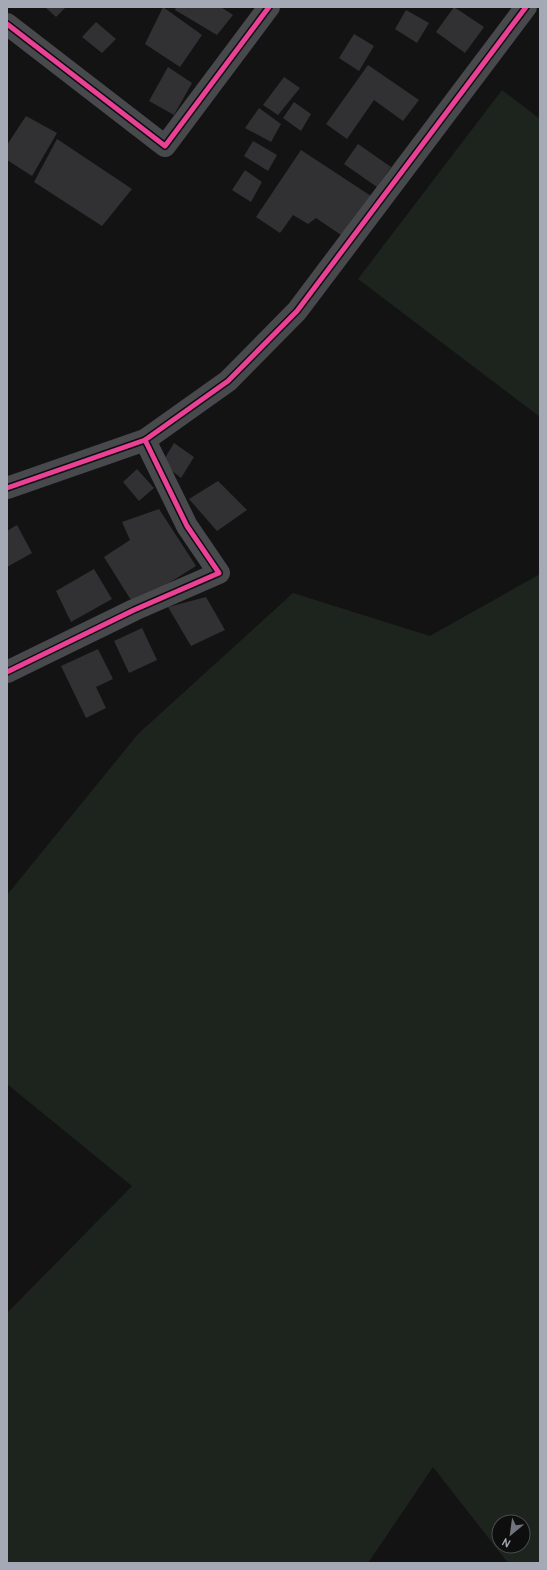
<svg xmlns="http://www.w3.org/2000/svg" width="547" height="1570" viewBox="0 0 547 1570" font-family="Cabin,sans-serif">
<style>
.green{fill:#1d241e;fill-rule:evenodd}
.building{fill:#313133}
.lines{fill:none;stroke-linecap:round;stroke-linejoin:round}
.minor{stroke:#48494c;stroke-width:22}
.cycleway-casing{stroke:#0e0e0f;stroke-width:8}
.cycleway{stroke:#ea4096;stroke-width:5}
</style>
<rect width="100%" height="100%" fill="#131314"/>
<!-- green -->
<g class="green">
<path d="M502,90L540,119V417L358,279Z"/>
<path d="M540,574V1563H508L433,1467L368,1563H7V1313L132,1186L7,1084V895L138,734L293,593L430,636ZM499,1522H523V1546H499Z"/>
</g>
<!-- building -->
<g class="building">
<path d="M45,7H66L56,17Z"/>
<path d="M163,7L202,35L180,67L145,44Z"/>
<path d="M176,7H221L233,15L217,35L175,10Z"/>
<path d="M454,7L484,27L465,53L436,32Z"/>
<path d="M406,10L429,23L417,43L395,29Z"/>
<path d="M96,22L116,39L102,53L82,37Z"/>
<path d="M354,34L374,46L359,71L339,58Z"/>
<path d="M368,65L419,100L403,121L374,100L347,139L326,124Z"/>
<path d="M168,67L192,83L174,115L149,101Z"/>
<path d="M284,77L300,88L278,115L263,105Z"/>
<path d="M294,102L311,114L301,131L283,118Z"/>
<path d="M259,108L281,124L271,142L245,128Z"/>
<path d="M26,116L57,133L32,176L7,160V145Z"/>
<path d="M57,139L132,189L102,226L34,182Z"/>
<path d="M253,141L277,155L268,171L244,156Z"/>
<path d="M358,144L391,167L377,187L344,164Z"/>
<path d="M301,150L371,196L344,237L316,218L308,224L293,215L280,233L256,217Z"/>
<path d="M245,170L262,182L251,202L232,190Z"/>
<path d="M174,443L194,457L181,478L162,463Z"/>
<path d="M137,469L154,488L139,501L123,482Z"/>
<path d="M218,481L247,510L217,531L189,499Z"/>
<path d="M159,509L196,566L134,605L104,557L130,540L122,522Z"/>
<path d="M17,525L32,553L7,567V531Z"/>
<path d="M94,569L112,599L71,622L56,591Z"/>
<path d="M206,597L225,630L191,646L168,607Z"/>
<path d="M142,628L157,660L129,673L114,641Z"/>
<path d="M98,649L113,679L96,687L106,708L86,718L61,666Z"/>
</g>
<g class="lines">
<!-- minor -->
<g class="minor">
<path d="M7,24L165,146L269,7"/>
<path d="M7,488L145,440L228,381L297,311L526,7"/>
<path d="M7,672L134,610L219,573L187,526L145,440"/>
</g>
<!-- cycleway casing -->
<g class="cycleway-casing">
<g id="cycleway">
<path d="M7,24L165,146L269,7"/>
<path d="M7,488L145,440L228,381L297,311L526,7"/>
<path d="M7,672L134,610L219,573L187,526L145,440"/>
</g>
</g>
<!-- cycleway -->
<use href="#cycleway" class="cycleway"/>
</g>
<!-- border -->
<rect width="547" height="1570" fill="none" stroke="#a5a8b5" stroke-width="16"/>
<!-- north arrow -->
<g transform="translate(511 1534) rotate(209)"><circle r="19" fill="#0e0e0f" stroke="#4a4c51"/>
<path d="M0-3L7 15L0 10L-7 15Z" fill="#72747d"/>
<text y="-6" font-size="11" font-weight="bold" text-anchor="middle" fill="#a5a8b5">N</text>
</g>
</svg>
